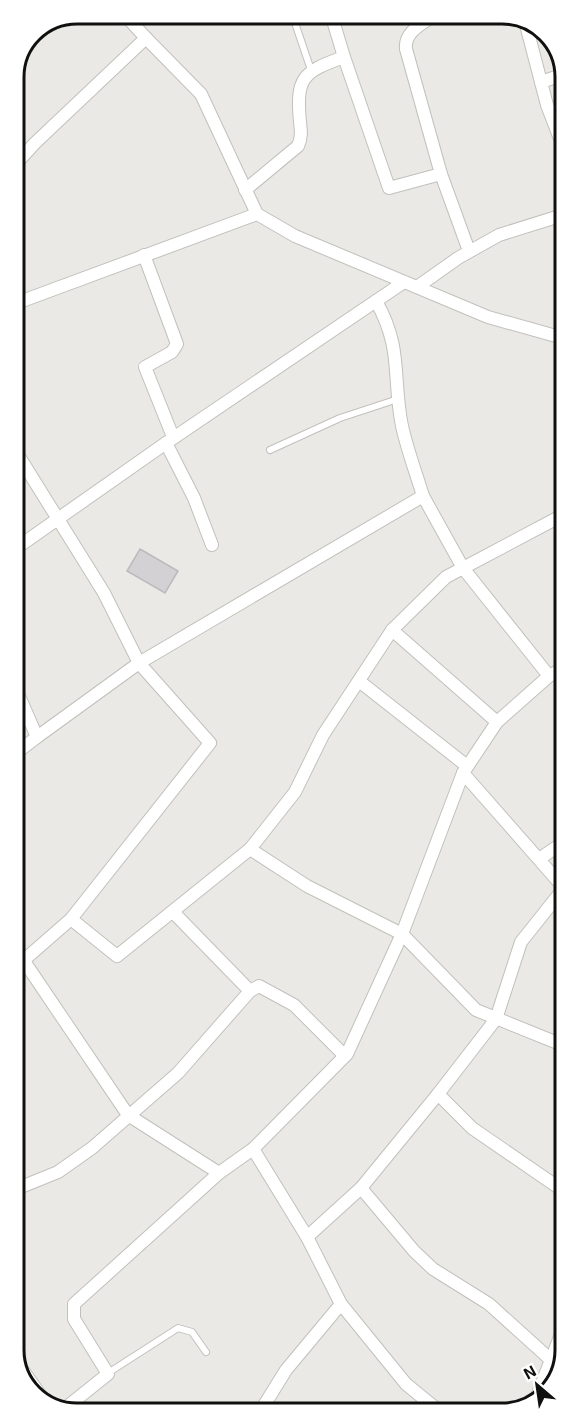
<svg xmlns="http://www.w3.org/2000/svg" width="579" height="1427" viewBox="0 0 579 1427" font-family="'Exo 2',sans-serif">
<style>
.building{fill:#d4d1d4;stroke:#bdbabd;stroke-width:1.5}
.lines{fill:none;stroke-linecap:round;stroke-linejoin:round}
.lane-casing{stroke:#c1c0bc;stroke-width:8}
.street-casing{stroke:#c1c0bc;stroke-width:14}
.lane{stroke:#fff;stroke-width:6}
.street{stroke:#fff;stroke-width:12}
.rim{fill:none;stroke:#10100e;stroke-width:3}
</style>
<rect width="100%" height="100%" fill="#ebe9e5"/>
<!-- building -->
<g class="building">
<path d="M140,549L178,571L165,593L127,571Z"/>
<path d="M15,710L24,734L15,737Z"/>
</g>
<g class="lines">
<!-- lane casing -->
<g class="lane-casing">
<g id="lane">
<path d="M292,14L311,70"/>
<path d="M270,450L340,418L398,399"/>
<path d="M108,1373L178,1328L192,1332L206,1352"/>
</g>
</g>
<!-- street casing -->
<g class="street-casing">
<g id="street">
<path d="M124,14L146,38"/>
<path d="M331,14L344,57L389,188L441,174"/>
<path d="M436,14C424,23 404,31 406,49L441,174L469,251"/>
<path d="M525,21L547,105L562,144"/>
<path d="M541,82L562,75"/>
<path d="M14,166L35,143L146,38L201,94L257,214L295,236L488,317L563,338"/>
<path d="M245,190L298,146C302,137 301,131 300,122C296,78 302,72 344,57"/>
<path d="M144,255L177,344L172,352L145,367L173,437"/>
<path d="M417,287L458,258L499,235L563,215"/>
<path d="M376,301C403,349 392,376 402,426C407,449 416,473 423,496"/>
<path d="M14,304L257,214"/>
<path d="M166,443L194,498L212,545"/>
<path d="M15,450L104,593L139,663L423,496L463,568L446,577L392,630L323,735L295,792L250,849"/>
<path d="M15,549L166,443L404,282"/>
<path d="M392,630L497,722"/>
<path d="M549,676L463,568L563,515"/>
<path d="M359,681L467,766"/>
<path d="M15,687L37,737L15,754"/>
<path d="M463,773L497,722L549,676L564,668"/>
<path d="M539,859L564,842"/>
<path d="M24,961L128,1115L219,1173L253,1149L347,1054L402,934L307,886L250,849L117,956L71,919"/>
<path d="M16,967L71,919L210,743L139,663L37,737"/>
<path d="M250,991L259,986L294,1005L345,1056"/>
<path d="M438,1094L496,1019L521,942L564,888L463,773L402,934L476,1010L565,1046"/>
<path d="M253,1149L307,1237L341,1304L406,1384L439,1411"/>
<path d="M16,1189L58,1172L92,1148L178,1073L250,991L173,912"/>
<path d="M307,1237L361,1188"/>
<path d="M551,1360L489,1304L433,1269L414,1251L361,1188L438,1094L472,1128L565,1192"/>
<path d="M17,1362L46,1403"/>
<path d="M535,1401L565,1324"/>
<path d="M63,1410L108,1374L74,1319V1304L219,1173"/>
<path d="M260,1412L286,1370L341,1304"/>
</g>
</g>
<!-- lane -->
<use href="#lane" class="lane"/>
<!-- street -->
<use href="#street" class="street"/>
</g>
<!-- crop -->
<path d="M0 0H579V1427H0ZM77 24H502A53 53 0 0 1 555 77V1350A53 53 0 0 1 502 1403H77A53 53 0 0 1 24 1350V77A53 53 0 0 1 77 24Z" fill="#fff" fill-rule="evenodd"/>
<path class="rim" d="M77 24H502A53 53 0 0 1 555 77V1350A53 53 0 0 1 502 1403H77A53 53 0 0 1 24 1350V77A53 53 0 0 1 77 24Z"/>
<!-- north arrow -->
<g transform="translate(537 1385) rotate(331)" stroke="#ffffff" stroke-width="4.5" paint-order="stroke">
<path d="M0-4.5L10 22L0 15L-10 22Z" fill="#10100e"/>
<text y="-9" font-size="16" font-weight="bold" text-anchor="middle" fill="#10100e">N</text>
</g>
</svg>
